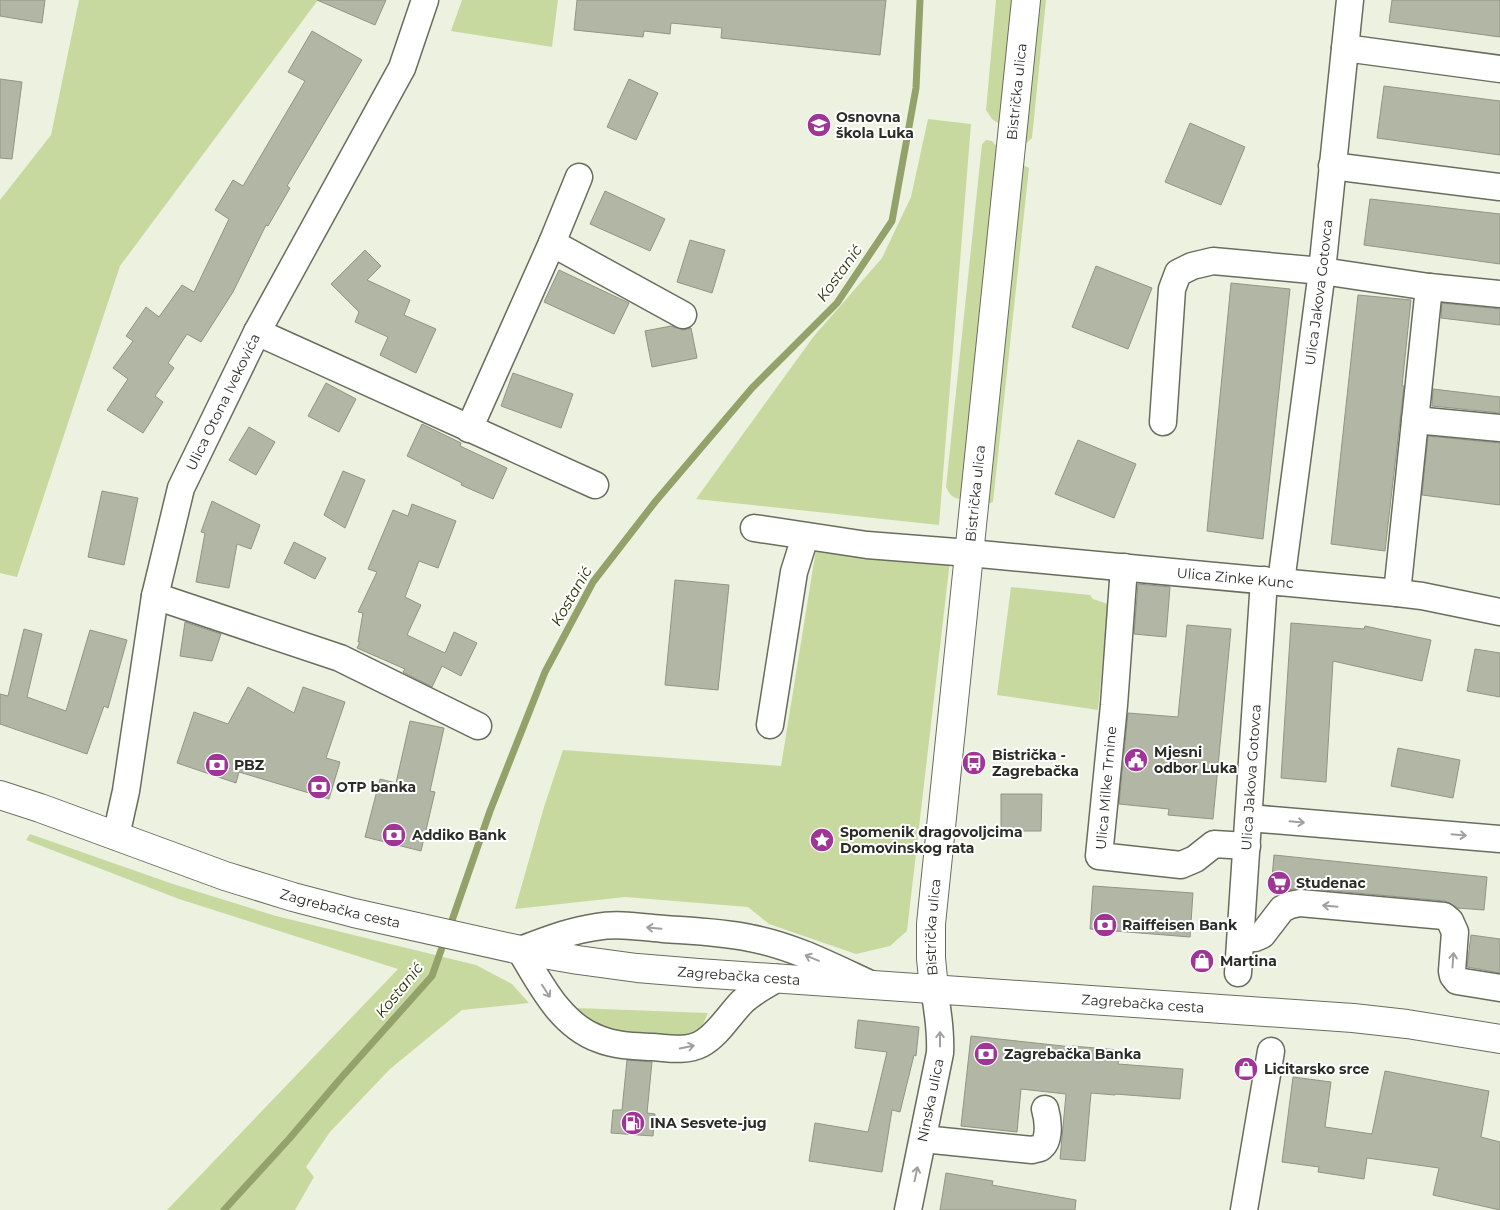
<svg xmlns="http://www.w3.org/2000/svg" width="1500" height="1210" viewBox="0 0 1500 1210" font-family="Montserrat,sans-serif">
<style>
.green{fill:#c8d9a0}
.lines{fill:none;stroke-linecap:round;stroke-linejoin:round}
.stream{stroke:#93a26b;stroke-width:7}
.building{fill:#b1b6a5;stroke:#909685}
.minor-casing{stroke:#686d5d;stroke-width:29}
.major-casing{stroke:#686d5d;stroke-width:30}
.minor{stroke:#fff;stroke-width:26}
.major{stroke:#fff;stroke-width:28}
.oneway{stroke:#a0a09d}
.labels{text-anchor:middle;dominant-baseline:central;stroke-width:4;stroke-linejoin:round;paint-order:stroke}
.street-label{font-size:14px;fill:#2b2d26;stroke:#fff}
.poi-label{font-size:14px;font-weight:bold;fill:#2b2d26;stroke:#fff;text-anchor:start}
.water-label{font-size:15px;font-style:italic;fill:#283105;stroke:#fff}
</style>
<rect width="100%" height="100%" fill="#ecf2df"/>
<!-- green -->
<g class="green">
<path d="M79,0H318L120,266L17,577L0,573V200L51,135Z"/>
<path d="M462,0H558L552,47L451,31Z"/>
<path d="M996,0H1013L1001,125L992,119L986,110Z"/>
<path d="M1037,0H1046L1032,138L1022,147Z"/>
<path d="M928,119L971,124L939,525L696,499L814,336L882,258L911,197Z"/>
<path d="M986,140L992,141L998,148L961,499C953,499 949,494 946,487L982,144Z"/>
<path d="M1021,164L1029,168L993,502L987,504Z"/>
<path d="M818,537L951,552L907,931L890,946L856,954L769,924L748,907L625,897L515,909L544,807L563,750L781,766Z"/>
<path d="M1011,587L1090,595L1093,599L1108,604L1098,710L997,695Z"/>
<path d="M30,834L173,884L276,916L476,965L512,984L529,1003L462,1010L390,1069L330,1132L306,1167L314,1177L295,1210H167L398,969L179,899L26,840Z"/>
<path d="M577,1008L708,1013C705,1020 702,1028 696,1033C685,1040 601,1031 589,1023C585,1019 581,1012 577,1008Z"/>
</g>
<g class="lines">
<!-- stream -->
<g class="stream">
<path d="M449,929L490,811L545,672L593,582L655,502L752,388L837,303L892,221L916,88L920,0"/>
<path d="M224,1210L289,1139L341,1078L432,976L445,939"/>
</g>
</g>
<!-- building -->
<g class="building">
<path d="M0,0H45L42,23L0,16Z"/>
<path d="M317,0H386L375,25Z"/>
<path d="M577,0H886L880,55L721,38L722,28L671,23L670,34L644,31L643,37L574,30Z"/>
<path d="M1392,0H1500V37L1389,22Z"/>
<path d="M312,31L362,60L287,186L290,188L268,226L266,225L233,292L201,342L187,334L168,363L174,368L155,396L163,402L143,433L107,410L128,379L113,368L133,341L126,336L146,307L159,317L182,285L194,292L229,219L215,210L233,180L243,186L305,81L288,72Z"/>
<path d="M0,79L22,82L12,159L0,158Z"/>
<path d="M629,79L658,93L636,140L607,127Z"/>
<path d="M1384,86L1500,101V155L1377,138Z"/>
<path d="M1190,123L1245,147L1221,205L1165,182Z"/>
<path d="M605,191L665,219L650,251L590,224Z"/>
<path d="M1370,199L1500,214V264L1364,245Z"/>
<path d="M690,240L725,250L712,293L677,282Z"/>
<path d="M365,250L381,266L367,280L410,300L404,315L436,329L416,373L380,355L388,337L355,322L359,312L331,284Z"/>
<path d="M1096,266L1152,288L1128,349L1072,327Z"/>
<path d="M559,270L629,303L614,334L544,302Z"/>
<path d="M1231,283L1290,289L1263,539L1207,531Z"/>
<path d="M1358,295L1411,300L1402,386H1404L1385,551L1331,544Z"/>
<path d="M1442,303L1500,309V325L1441,318Z"/>
<path d="M671,326L683,330L691,328L697,358L652,367L645,331Z"/>
<path d="M513,373L573,394L561,428L501,406Z"/>
<path d="M326,383L356,399L339,432L308,416Z"/>
<path d="M1433,389L1500,397V413L1432,406Z"/>
<path d="M422,424L461,443L460,446L507,468L493,499L461,485L462,483L407,456Z"/>
<path d="M249,427L275,442L256,475L229,460Z"/>
<path d="M1428,436L1500,443V505L1422,495Z"/>
<path d="M1078,440L1136,464L1114,518L1055,494Z"/>
<path d="M343,471L365,480L345,528L324,515Z"/>
<path d="M102,491L138,498L124,565L88,557Z"/>
<path d="M212,501L260,525L251,549L237,544L229,588L196,582L205,533L201,532Z"/>
<path d="M412,504L456,521L438,568L419,561L405,597L421,605L407,635L445,653L454,632L477,643L461,676L442,666L432,687L403,672L405,669L357,648L360,642H358L363,613L358,612L377,572L368,569L393,510L408,516Z"/>
<path d="M294,542L326,558L315,579L284,563Z"/>
<path d="M675,580L729,585L718,690L665,685Z"/>
<path d="M1138,584L1170,587L1166,637L1134,634Z"/>
<path d="M185,622L221,634L212,661L180,656Z"/>
<path d="M1291,623L1364,629L1365,626L1431,640L1422,681L1333,661L1326,782L1281,778Z"/>
<path d="M1187,625L1231,629L1213,819L1168,815L1169,809L1119,804L1128,713L1178,717Z"/>
<path d="M24,629L42,634L27,697L66,711L90,630L127,640L108,708L104,706L87,754L0,724V694L8,696Z"/>
<path d="M1475,649L1500,653V697L1467,691Z"/>
<path d="M248,687L294,713L303,687L345,702L326,758L340,762L329,799L239,772L236,783L177,763L194,712L228,724Z"/>
<path d="M410,721L444,728L430,791L435,792L421,851L365,837L380,779L396,783Z"/>
<path d="M1398,748L1460,760L1453,798L1391,786Z"/>
<path d="M1001,794H1042L1041,831H1001Z"/>
<path d="M1274,855L1487,877L1484,910L1457,908L1445,901L1301,888L1287,890L1271,889Z"/>
<path d="M1093,886L1193,893L1190,937L1090,929Z"/>
<path d="M1471,935L1500,939V973L1467,967Z"/>
<path d="M858,1020L919,1027L916,1056L914,1055L900,1112L892,1110L882,1172L809,1161L815,1123L868,1132L887,1052L855,1048Z"/>
<path d="M971,1036L1072,1047V1046L1119,1050L1118,1064L1183,1069L1180,1099L1115,1094V1095L1091,1093L1085,1161L1060,1159L1066,1094L1021,1089L1017,1132L961,1126Z"/>
<path d="M627,1060L652,1062L647,1113L655,1114L653,1136L611,1133L613,1110H622Z"/>
<path d="M1385,1071L1489,1091L1481,1137L1500,1142V1210L1433,1195L1439,1168L1367,1158L1364,1179L1318,1172L1319,1167L1282,1162L1293,1077L1331,1082L1325,1127L1372,1134Z"/>
<path d="M946,1173L993,1181L992,1185L1076,1200L1075,1210H940Z"/>
</g>
<g class="lines">
<!-- minor casing -->
<g class="minor-casing">
<g id="minor">
<path d="M1345,48L1500,69"/>
<path d="M1332,166L1500,187"/>
<path d="M552,243L579,177"/>
<path d="M257,332L595,485"/>
<path d="M1415,420L1500,428"/>
<path d="M1163,422L1172,289L1178,273L1192,266L1213,261L1322,271L1429,287L1500,294"/>
<path d="M469,429L552,243L683,315"/>
<path id="s1" d="M754,528L867,545L969,553L1397,593L1422,596L1500,612"/>
<path d="M1124,567L1114,705L1099,856L1181,865L1195,859L1214,844L1247,846"/>
<path id="s2" d="M1281,582L1322,271L1350,0"/>
<path d="M1397,593L1429,287"/>
<path d="M155,596L340,658L478,726"/>
<path d="M770,725L794,572L805,537"/>
<path d="M1249,818L1500,839"/>
<path id="s3" d="M116,836L126,791L155,596L181,488L257,332L402,68L425,0"/>
<path d="M1241,939L1255,938L1262,935L1282,909L1290,905L1300,903L1444,916L1450,921L1455,932L1452,971L1453,976L1457,981L1500,988"/>
<path id="s4" d="M1238,973L1264,580"/>
<path d="M778,978C766,985 754,991 743,1001C729,1015 718,1035 701,1044C686,1052 667,1048 652,1047C634,1046 616,1046 599,1039C560,1025 540,983 520,950C545,941 569,931 596,927C618,923 641,927 664,929C692,931 722,932 750,938C793,946 831,966 870,984"/>
<path d="M923,1139L1032,1150C1034,1149 1037,1149 1040,1148C1051,1141 1048,1119 1045,1109"/>
<path id="s5" d="M908,1210L940,1053C941,1031 938,1011 934,989"/>
<path d="M1244,1210L1271,1051"/>
</g>
</g>
<!-- major casing -->
<g class="major-casing">
<g id="major">
<path id="s6" d="M0,795L40,808L225,876L293,897L354,913L520,950L578,960L637,968L698,973L1353,1018L1407,1024L1500,1039"/>
<path id="s7" d="M934,989L931,958V924L1026,0"/>
</g>
</g>
<!-- minor -->
<use href="#minor" class="minor"/>
<!-- major -->
<use href="#major" class="major"/>
</g>
<!-- one-way arrows -->
<defs><path id="oneway-shaft" d="M-6 0H5M1.5-3L5.5 0L1.5 3" fill="none" stroke-width="1.6" stroke-linecap="round" stroke-linejoin="round" transform="scale(1.25)"/></defs>
<g class="oneway">
<use href="#oneway-shaft" transform="translate(1297 822) rotate(5)"/>
<use href="#oneway-shaft" transform="translate(1459 835) rotate(5)"/>
<use href="#oneway-shaft" transform="translate(1330 906) rotate(-175)"/>
<use href="#oneway-shaft" transform="translate(654 928) rotate(-175)"/>
<use href="#oneway-shaft" transform="translate(812 958) rotate(-157)"/>
<use href="#oneway-shaft" transform="translate(1453 960) rotate(-86)"/>
<use href="#oneway-shaft" transform="translate(546 991) rotate(57)"/>
<use href="#oneway-shaft" transform="translate(940 1039) rotate(-90)"/>
<use href="#oneway-shaft" transform="translate(687 1047) rotate(-11)"/>
<use href="#oneway-shaft" transform="translate(916 1174) rotate(-78)"/>
</g>
<!-- icons -->
<defs>
<g id="school-disc" transform="scale(1.25)"><circle r="9.5" fill="#9f3597" stroke="#fff"/><path d="M0-5L7-2L0 1L-7-2ZM-4 1L0 2.5L4 1V4Q0 6-4 4Z" fill="#fff"/></g>
<g id="civic-disc" transform="scale(1.25)"><circle r="9.5" fill="#9f3597" stroke="#fff"/><path d="M-.6-6.5H3V-4.5H.6V-3L4-1V1h2V6H-6V1h2V-1L-.6-3ZM-1.2 2.5V6h2.4V2.5Z" fill="#fff"/></g>
<g id="bus-disc" transform="scale(1.25)"><circle r="9.5" fill="#9f3597" stroke="#fff"/><path d="M-5-6H5V4H4V6H2V4H-2V6H-4V4H-5ZM-3.5-4V0h7V-4ZM-3.5 1.2v1.5H-2V1.2ZM2 1.2v1.5H3.5V1.2Z" fill="#fff"/></g>
<g id="bank-disc" transform="scale(1.25)"><circle r="9.5" fill="#9f3597" stroke="#fff"/><path d="M-6-4H6V4H-6ZM0-2.3a2.3 2.3 0 1 0 0 4.6a2.3 2.3 0 1 0 0-4.6Z" fill="#fff"/></g>
<g id="sight-disc" transform="scale(1.25)"><circle r="9.5" fill="#9f3597" stroke="#fff"/><path d="M0-6L1.8-2.2L6-1.7L2.9 1.2L3.7 5.4L0 3.3L-3.7 5.4L-2.9 1.2L-6-1.7L-1.8-2.2Z" fill="#fff"/></g>
<g id="supermarket-disc" transform="scale(1.25)"><circle r="9.5" fill="#9f3597" stroke="#fff"/><path d="M-6-5.5h2.5l.6 2H6L4.5 2H-2.5L-4.4-4H-6ZM-1.5 3.2a1.3 1.3 0 1 0 .1 0ZM3 3.2a1.3 1.3 0 1 0 .1 0Z" fill="#fff"/></g>
<g id="shop-disc" transform="scale(1.25)"><circle r="9.5" fill="#9f3597" stroke="#fff"/><path d="M-5-2.5h2.3a2.7 3.5 0 0 1 5.4 0H5L5.5 6h-11ZM-1.5-2.5h3a1.5 2.3 0 0 0-3 0Z" fill="#fff"/></g>
<g id="fuel-disc" transform="scale(1.25)"><circle r="9.5" fill="#9f3597" stroke="#fff"/><path d="M-5.5-6h7V0h2V4h1.3V-2.5L3-4.5l.8-.8L6-3V5H2.5V1h-1V6h-7ZM-4.2-4.7v3.2H.2V-4.7Z" fill="#fff"/></g>
</defs>
<g fill-rule="evenodd">
<use href="#school-disc" x="819" y="125"/>
<use href="#civic-disc" x="1136" y="760"/>
<use href="#bus-disc" x="974" y="763"/>
<use href="#bank-disc" x="217" y="765"/>
<use href="#bank-disc" x="319" y="787"/>
<use href="#bank-disc" x="394" y="835"/>
<use href="#sight-disc" x="822" y="840"/>
<use href="#supermarket-disc" x="1279" y="883"/>
<use href="#bank-disc" x="1105" y="925"/>
<use href="#shop-disc" x="1202" y="961"/>
<use href="#bank-disc" x="986" y="1054"/>
<use href="#shop-disc" x="1246" y="1069"/>
<use href="#fuel-disc" x="633" y="1123"/>
</g>
<g class="labels">
<!-- street labels -->
<g class="street-label">
<text stroke="none"><textPath href="#s7" startOffset="902">Bistrička ulica</textPath></text>
<text stroke="none"><textPath href="#s2" startOffset="292">Ulica Jakova Gotovca</textPath></text>
<text stroke="none"><textPath href="#s3" startOffset="450">Ulica Otona Ivekovića</textPath></text>
<text stroke="none"><textPath href="#s7" startOffset="498">Bistrička ulica</textPath></text>
<text stroke="none"><textPath href="#s1" startOffset="484">Ulica Zinke Kunc</textPath></text>
<text stroke="none"><textPath href="#s4" startOffset="196">Ulica Jakova Gotovca</textPath></text>
<text transform="translate(1106 788) rotate(-85)">Ulica Milke Trnine</text>
<text stroke="none"><textPath href="#s6" startOffset="359">Zagrebačka cesta</textPath></text>
<text stroke="none"><textPath href="#s7" startOffset="62">Bistrička ulica</textPath></text>
<text stroke="none"><textPath href="#s6" startOffset="764">Zagrebačka cesta</textPath></text>
<text stroke="none"><textPath href="#s6" startOffset="1169">Zagrebačka cesta</textPath></text>
<text stroke="none"><textPath href="#s5" startOffset="112">Ninska ulica</textPath></text>
</g>
<!-- poi labels -->
<g class="poi-label">
<text x="836" y="117">Osnovna<tspan x="836" dy="16">škola Luka</tspan></text>
<text x="1154" y="752">Mjesni<tspan x="1154" dy="16">odbor Luka</tspan></text>
<text x="992" y="755">Bistrička -<tspan x="992" dy="16">Zagrebačka</tspan></text>
<text x="234" y="765">PBZ</text>
<text x="336" y="787">OTP banka</text>
<text x="840" y="832">Spomenik dragovoljcima<tspan x="840" dy="16">Domovinskog rata</tspan></text>
<text x="412" y="835">Addiko Bank</text>
<text x="1296" y="883">Studenac</text>
<text x="1122" y="925">Raiffeisen Bank</text>
<text x="1220" y="961">Martina</text>
<text x="1004" y="1054">Zagrebačka Banka</text>
<text x="1264" y="1069">Licitarsko srce</text>
<text x="650" y="1123">INA Sesvete-jug</text>
</g>
<!-- water labels -->
<g class="water-label">
<text transform="translate(839 273) rotate(-54)">Kostanić</text>
<text transform="translate(571 596) rotate(-60)">Kostanić</text>
<text transform="translate(399 990) rotate(-51)">Kostanić</text>
</g>
</g>
</svg>
